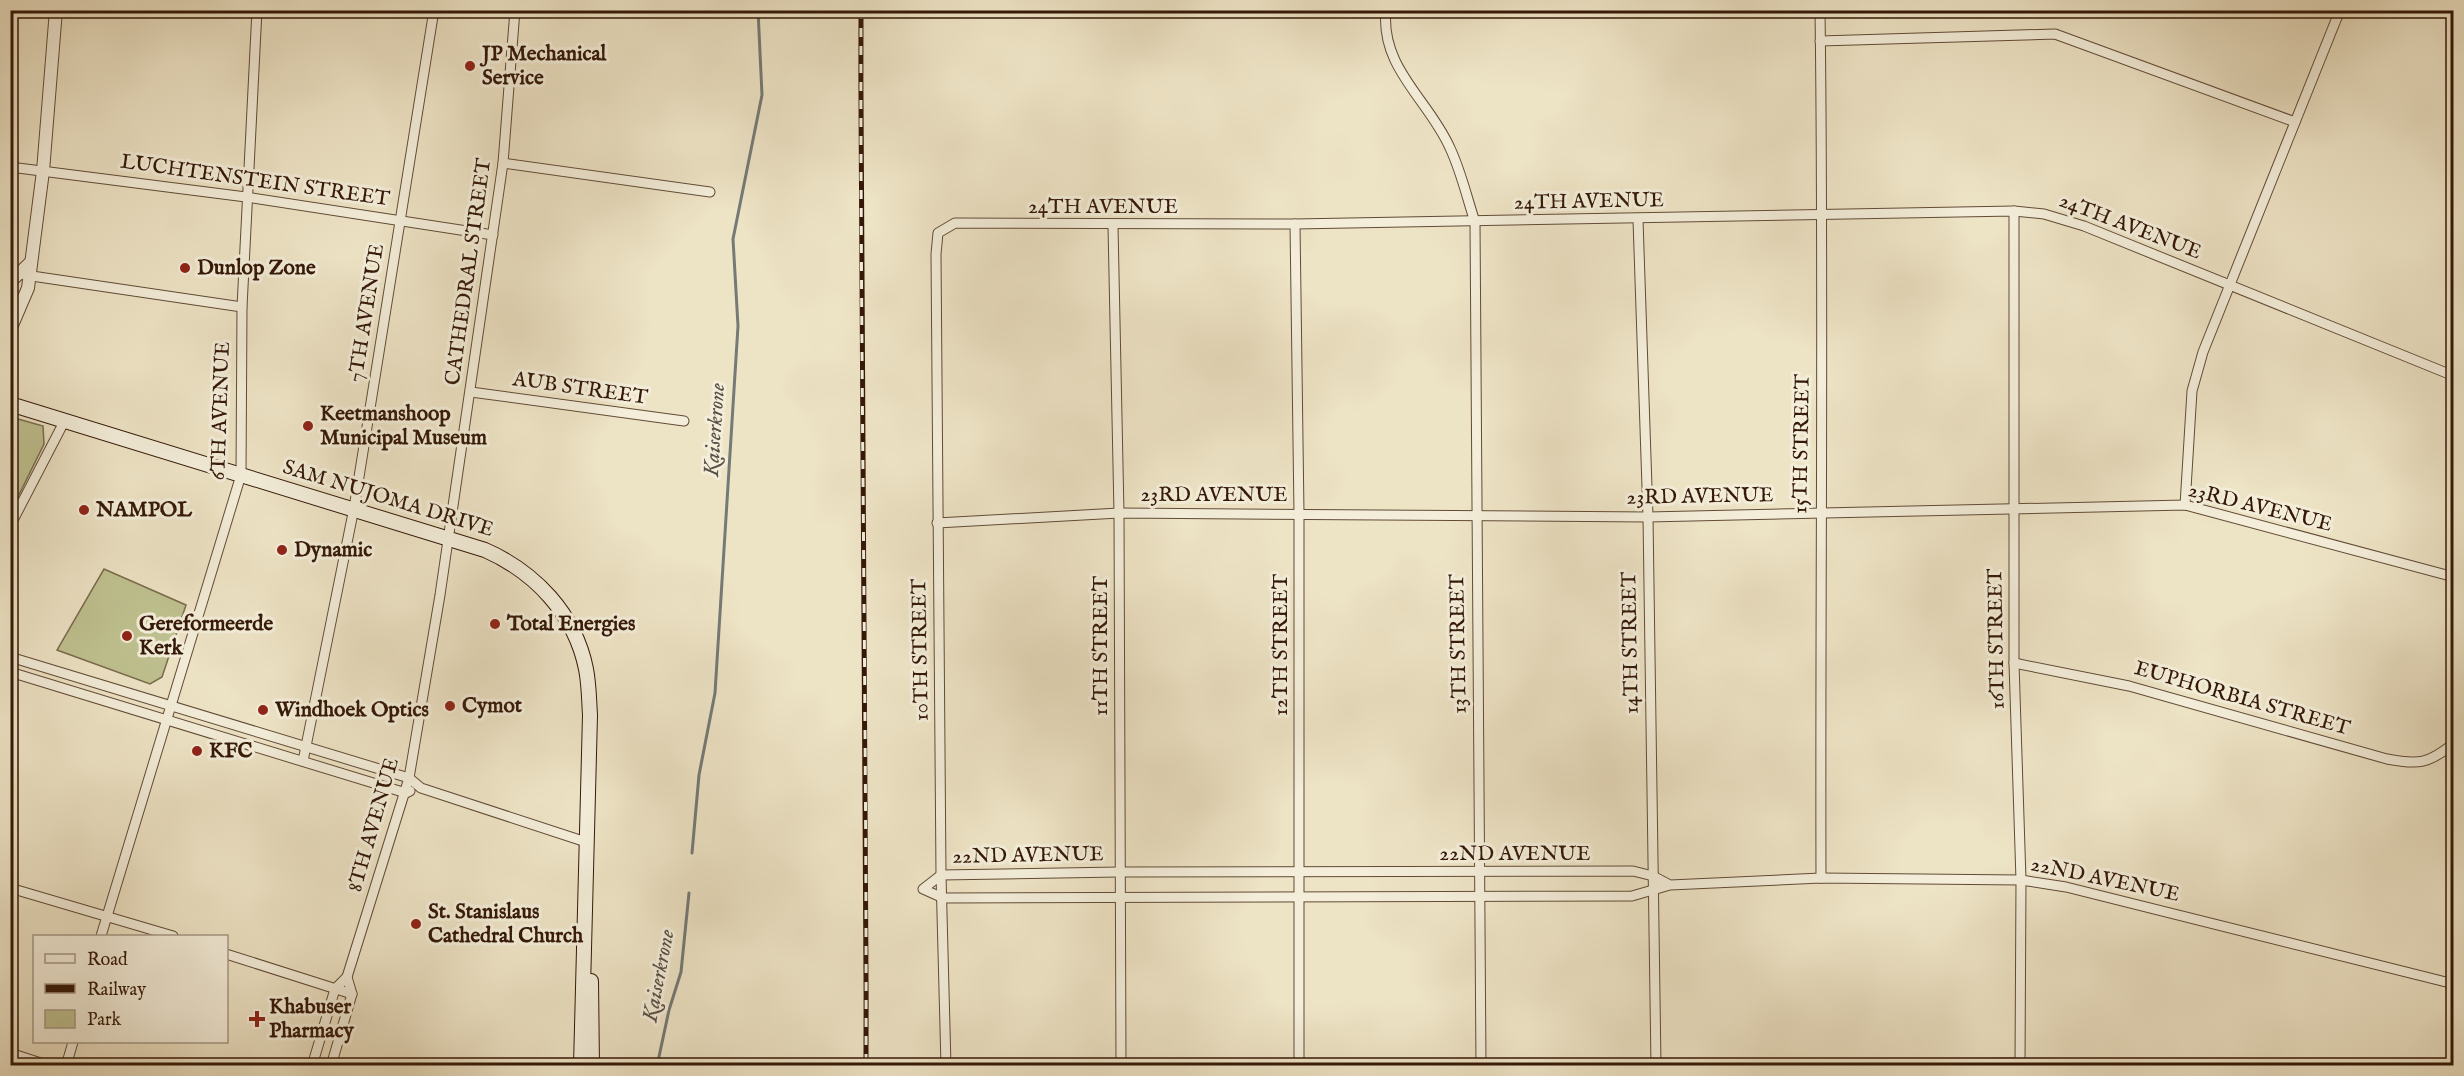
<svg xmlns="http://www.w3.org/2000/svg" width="2464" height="1076" viewBox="0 0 2464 1076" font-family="'IM FELL English',serif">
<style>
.green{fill:#bfc190;stroke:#7a6c4c;stroke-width:1.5}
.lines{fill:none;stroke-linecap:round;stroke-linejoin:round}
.stream{stroke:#747a76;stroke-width:3}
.minor-casing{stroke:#624b36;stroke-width:11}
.tertiary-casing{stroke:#624b36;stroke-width:14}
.secondary-casing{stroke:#341807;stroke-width:16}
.minor{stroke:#f3edd9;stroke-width:9}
.tertiary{stroke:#f3edd9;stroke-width:12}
.secondary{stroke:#f3edd9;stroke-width:14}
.rail-casing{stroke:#341807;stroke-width:5}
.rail{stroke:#f3edd9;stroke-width:3;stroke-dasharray:9;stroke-linecap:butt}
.poi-dot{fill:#8f2418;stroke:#f3edd9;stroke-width:2}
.labels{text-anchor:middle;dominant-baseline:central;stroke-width:6;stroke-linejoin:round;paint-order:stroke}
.poi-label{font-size:21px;font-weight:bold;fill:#341807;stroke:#f3edd9;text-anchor:start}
.street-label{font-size:21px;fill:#341807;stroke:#f3edd9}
.water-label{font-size:22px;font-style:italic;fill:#595148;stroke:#f3edd9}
</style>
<rect width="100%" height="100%" fill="#ede3c5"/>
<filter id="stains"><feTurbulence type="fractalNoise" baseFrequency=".00333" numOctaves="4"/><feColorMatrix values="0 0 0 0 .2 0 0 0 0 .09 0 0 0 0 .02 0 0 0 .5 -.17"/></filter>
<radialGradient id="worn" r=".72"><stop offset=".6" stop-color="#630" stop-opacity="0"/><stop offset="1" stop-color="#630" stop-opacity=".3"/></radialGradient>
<!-- green -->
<g class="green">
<path d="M11,417L43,426L44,444L11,511Z"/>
<path d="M104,569L186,605L162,677L150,684L57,650Z"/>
</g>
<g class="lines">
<!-- stream -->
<g class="stream">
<path d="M692,853L699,775L715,693L738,326L733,239L762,95L758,10"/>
<path d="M657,1066L669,1010L681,972L689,893"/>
</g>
<!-- minor casing -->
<g class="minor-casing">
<g id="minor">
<path d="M1386,10C1380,68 1429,100 1450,148C1461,171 1467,198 1475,222L1481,1066"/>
<path d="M1820,10C1824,300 1820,589 1821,878"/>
<path d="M1820,41L2055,34L2295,122"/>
<path d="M503,163L710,192"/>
<path d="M10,167L246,197L493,235"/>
<path d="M2014,211V663L2021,880L2020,1066"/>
<path d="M1638,220L1648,517L1656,1066"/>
<path d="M1295,224L1299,513V1066"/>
<path d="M1113,226L1119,513L1121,1066"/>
<path d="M25,275L242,307"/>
<path d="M471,392L684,421"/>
<path d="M2185,505L2192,391L2203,352L2340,10"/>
<path d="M937,523L1119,513L1648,517L2185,505L2454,577"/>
<path d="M10,526L65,420"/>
<path d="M10,657L409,778L421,788L586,842"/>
<path d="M2014,663L2129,686L2387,759C2418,765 2429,764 2454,743"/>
<path d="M10,672L406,793L410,791"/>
<path d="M303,761L354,508L434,10"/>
<path d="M1670,885L1653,876L1633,871L1119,872L941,875L923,889L943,898L1632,896L1670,885L1821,878L2021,880L2066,887L2454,984"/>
<path d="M10,888L173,936"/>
<path d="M101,936L241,475L242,307L257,10"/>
<path d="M226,954L352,994"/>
<path d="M10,1053L50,1066"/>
<path d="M66,1066L73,1042"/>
<path d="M312,1066L335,989L347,977L409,778L440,595L503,163L515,10"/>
<path d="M331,1066L352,994L347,977"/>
<path d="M946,1066L941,875L936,254L938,233L955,223L1295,224L2014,211L2044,214L2084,226L2454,376"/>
<path d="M1776,1066L2020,1063L2032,1066"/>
</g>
</g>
<!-- tertiary casing -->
<g class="tertiary-casing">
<g id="tertiary">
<path d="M10,282L30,263"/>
<path d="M10,330L28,288L43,171L56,10"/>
</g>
</g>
<!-- secondary casing -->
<g class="secondary-casing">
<g id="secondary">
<path d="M10,404L485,550C535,572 575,614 586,669C589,684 589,700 590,715L581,1066"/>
<path d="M591,981L592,1066"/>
</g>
</g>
<!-- minor -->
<use href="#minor" class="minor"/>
<!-- tertiary -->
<use href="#tertiary" class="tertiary"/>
<!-- secondary -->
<use href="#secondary" class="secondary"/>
<!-- rail casing -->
<g class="rail-casing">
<path id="rail" d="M861,10C860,362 867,714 866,1066"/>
</g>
<!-- rail -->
<use href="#rail" class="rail"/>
</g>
<!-- markers -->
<g class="poi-dot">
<circle cx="470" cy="66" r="6"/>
<circle cx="185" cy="268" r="6"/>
<circle cx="308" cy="426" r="6"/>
<circle cx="84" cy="510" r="6"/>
<circle cx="282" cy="550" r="6"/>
<circle cx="495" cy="624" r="6"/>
<circle cx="127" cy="636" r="6"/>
<circle cx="450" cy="706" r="6"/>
<circle cx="263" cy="710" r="6"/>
<circle cx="197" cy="751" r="6"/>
<circle cx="416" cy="924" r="6"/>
<path d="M254 1010h6v6h6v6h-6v6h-6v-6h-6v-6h6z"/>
</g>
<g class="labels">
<!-- poi labels -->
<g class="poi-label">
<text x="482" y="54">JP Mechanical<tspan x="482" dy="24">Service</tspan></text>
<text x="197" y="268">Dunlop Zone</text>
<text x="320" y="414">Keetmanshoop<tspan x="320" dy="24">Municipal Museum</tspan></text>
<text x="96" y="510">NAMPOL</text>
<text x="294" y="550">Dynamic</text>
<text x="139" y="624">Gereformeerde<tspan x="139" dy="24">Kerk</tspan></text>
<text x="507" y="624">Total Energies</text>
<text x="462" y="706">Cymot</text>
<text x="275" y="710">Windhoek Optics</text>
<text x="209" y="751">KFC</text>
<text x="428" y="912">St. Stanislaus<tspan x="428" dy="24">Cathedral Church</tspan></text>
<text x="269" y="1007">Khabuser<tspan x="269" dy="24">Pharmacy</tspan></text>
</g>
<!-- street labels -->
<g class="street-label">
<text transform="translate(255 181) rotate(8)">LUCHTENSTEIN STREET</text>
<text transform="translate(1589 202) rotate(-1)">24TH AVENUE</text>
<text x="1103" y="207">24TH AVENUE</text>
<text transform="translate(2130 227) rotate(21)">24TH AVENUE</text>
<text transform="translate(469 272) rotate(-82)">CATHEDRAL STREET</text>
<text transform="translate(367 313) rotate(-81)">7TH AVENUE</text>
<text transform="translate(580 389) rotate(8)">AUB STREET</text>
<text transform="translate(221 411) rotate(-88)">6TH AVENUE</text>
<text transform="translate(1802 444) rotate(-89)">15TH STREET</text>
<text x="1214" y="495">23RD AVENUE</text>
<text transform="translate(1700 497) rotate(-1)">23RD AVENUE</text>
<text transform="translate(388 499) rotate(17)">SAM NUJOMA DRIVE</text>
<text transform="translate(2260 508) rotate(14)">23RD AVENUE</text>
<text transform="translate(1997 639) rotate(-91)">16TH STREET</text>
<text transform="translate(1631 643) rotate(-91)">14TH STREET</text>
<text transform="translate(1459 644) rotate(-91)">13TH STREET</text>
<text transform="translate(1281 645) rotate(-90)">12TH STREET</text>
<text transform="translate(1101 646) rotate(-90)">11TH STREET</text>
<text transform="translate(921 650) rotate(-91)">10TH STREET</text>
<text transform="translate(2242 699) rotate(16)">EUPHORBIA STREET</text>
<text transform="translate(374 825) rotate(-74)">8TH AVENUE</text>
<text x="1515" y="854">22ND AVENUE</text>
<text transform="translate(1028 856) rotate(-1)">22ND AVENUE</text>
<text transform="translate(2105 880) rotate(12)">22ND AVENUE</text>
</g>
<!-- water labels -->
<g class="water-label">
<text transform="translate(715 430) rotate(-86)">Kaiserkrone</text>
<text transform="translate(659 976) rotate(-79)">Kaiserkrone</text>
</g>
</g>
<!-- margin -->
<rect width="2464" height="1076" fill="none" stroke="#ede3c5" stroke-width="36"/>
<rect x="12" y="12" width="2440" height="1052" fill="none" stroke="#341807" stroke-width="3"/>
<rect x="18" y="18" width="2428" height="1040" fill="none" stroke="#341807" stroke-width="1.5"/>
<!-- legend -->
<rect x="33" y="935" width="195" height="108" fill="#f3edd9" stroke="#a79885" stroke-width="1.5"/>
<rect x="45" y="954" width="30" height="9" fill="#f3edd9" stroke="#a79885" stroke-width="1.5"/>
<text x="87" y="965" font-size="18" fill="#341807">Road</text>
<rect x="45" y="984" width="30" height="9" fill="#341807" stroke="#a79885" stroke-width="1.5"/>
<text x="87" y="995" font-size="18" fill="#341807">Railway</text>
<rect x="45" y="1010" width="30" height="18" fill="#bfc190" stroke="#a79885" stroke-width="1.5"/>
<text x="87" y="1025" font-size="18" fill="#341807">Park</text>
<rect width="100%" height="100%" filter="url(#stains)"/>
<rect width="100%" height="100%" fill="url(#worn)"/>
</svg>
